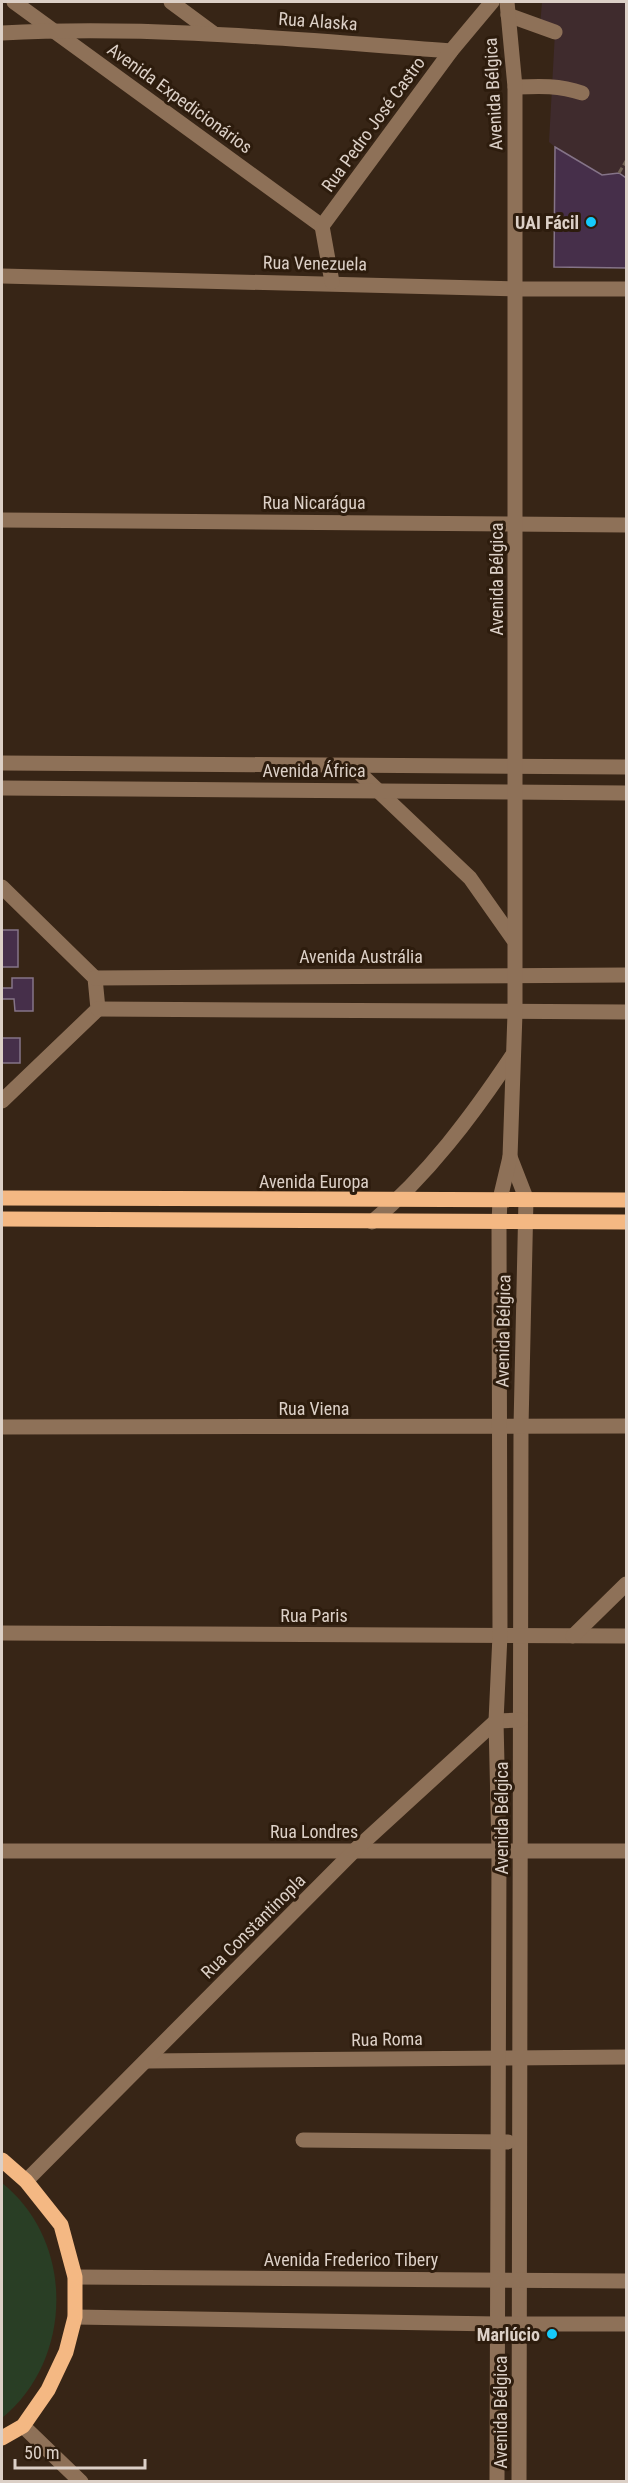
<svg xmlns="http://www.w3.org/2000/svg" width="628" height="2483" viewBox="0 0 628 2483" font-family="'Roboto Condensed',sans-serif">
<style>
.commercial{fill:#3f2b2d}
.green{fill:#293e25}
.building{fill:#462f4a;stroke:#857488;stroke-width:1.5}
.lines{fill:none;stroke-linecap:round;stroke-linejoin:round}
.path{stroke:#726255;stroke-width:3;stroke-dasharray:6 3;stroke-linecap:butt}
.minor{stroke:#8e7158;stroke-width:15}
.major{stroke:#f4b883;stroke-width:15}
.poi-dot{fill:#15cafb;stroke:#2d1c0d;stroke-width:2}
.labels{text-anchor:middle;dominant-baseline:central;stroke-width:6;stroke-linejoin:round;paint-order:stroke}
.street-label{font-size:18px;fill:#dcd0c7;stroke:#2d1c0d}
.poi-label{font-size:18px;font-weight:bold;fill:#dcd0c7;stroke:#2d1c0d;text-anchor:end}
</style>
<rect width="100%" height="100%" fill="#372516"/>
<!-- commercial -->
<path class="commercial" d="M542,2H626V268L554,267L555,147L549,142L555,32L540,26Z"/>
<!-- green -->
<path class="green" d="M2,2183C75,2241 74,2359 2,2418Z"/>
<!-- building -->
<g class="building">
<path d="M555,147L602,175L619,173L626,178V268L554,267Z"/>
<rect x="2" y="930" width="16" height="37"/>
<path d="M12,978H33V1011H15L14,999H2V988H12Z"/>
<rect x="2" y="1038" width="18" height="25"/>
</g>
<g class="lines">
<!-- path -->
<path class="path" d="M619,173L626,161"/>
<!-- minor -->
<g class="minor">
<path d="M14,2L322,226"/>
<path d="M171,2L213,33"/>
<path d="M508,15L555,32"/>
<path d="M2,33C152,25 302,40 451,51"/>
<path d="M515,87C539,86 559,85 582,93"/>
<path d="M2,276L517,289H626"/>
<path d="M332,282L322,226L451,51L492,2"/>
<path d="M2,520L626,525"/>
<path d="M2,763L626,767"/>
<path d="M352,766L470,878L513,939"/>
<path d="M2,788L626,793"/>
<path d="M2,887L95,978L98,1009L2,1101"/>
<path d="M95,978L626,975"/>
<path d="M98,1009L626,1012"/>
<path d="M510,1157L526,1198L521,1427L519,2482"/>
<path d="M372,1222C428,1175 472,1116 512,1056"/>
<path d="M2,1427L626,1426"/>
<path d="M2,1633L626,1636"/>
<path d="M573,1636L626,1584"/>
<path d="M2,1851H626"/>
<path d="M147,2061L626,2057"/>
<path d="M303,2140L508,2142"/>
<path d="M26,2181L355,1850L496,1721L520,1720"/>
<path d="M75,2277L626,2281"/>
<path d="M75,2317L497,2324H626"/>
<path d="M23,2426L81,2482"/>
<path d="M497,2482L499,1851L496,1721L500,1635L499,1224L500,1199L510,1157L515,1013V87L507,2"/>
</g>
<!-- major -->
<g class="major">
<path d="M2,1198L626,1200"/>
<path d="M2,1219L626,1222"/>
<path d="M2,2160L26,2181L61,2225L75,2277V2317L66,2352L48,2390L23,2426L2,2438"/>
</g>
</g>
<!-- markers -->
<g class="poi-dot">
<circle cx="591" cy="222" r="6"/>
<circle cx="552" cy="2334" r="6"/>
</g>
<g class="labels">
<!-- street labels -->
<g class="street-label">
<text transform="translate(318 21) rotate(4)">Rua Alaska</text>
<text transform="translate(493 94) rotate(-93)">Avenida Bélgica</text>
<text transform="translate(180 98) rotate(36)">Avenida Expedicionários</text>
<text transform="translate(373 124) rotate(-54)">Rua Pedro José Castro</text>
<text transform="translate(315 263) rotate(1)">Rua Venezuela</text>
<text x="314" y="502">Rua Nicarágua</text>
<text transform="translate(496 579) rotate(-90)">Avenida Bélgica</text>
<text x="314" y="770">Avenida África</text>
<text x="361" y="956">Avenida Austrália</text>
<text x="314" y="1181">Avenida Europa</text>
<text transform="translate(503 1331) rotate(-89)">Avenida Bélgica</text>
<text x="314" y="1408">Rua Viena</text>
<text x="314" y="1615">Rua Paris</text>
<text transform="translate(501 1818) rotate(-90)">Avenida Bélgica</text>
<text x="314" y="1831">Rua Londres</text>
<text transform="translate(253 1926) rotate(-45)">Rua Constantinopla</text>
<text transform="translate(387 2039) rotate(-1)">Rua Roma</text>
<text x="351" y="2259">Avenida Frederico Tibery</text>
<text transform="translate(500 2412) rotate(-90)">Avenida Bélgica</text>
</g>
<!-- poi labels -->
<g class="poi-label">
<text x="579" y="222">UAI Fácil</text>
<text x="540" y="2334">Marlúcio</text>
</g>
</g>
<!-- border -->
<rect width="628" height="2483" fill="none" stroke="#dcd0c7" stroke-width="6"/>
<!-- scale -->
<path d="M15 2459v9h130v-9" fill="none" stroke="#dcd0c7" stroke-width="3"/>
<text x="24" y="2459" font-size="18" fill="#dcd0c7" stroke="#2d1c0d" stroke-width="4.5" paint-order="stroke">50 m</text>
</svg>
